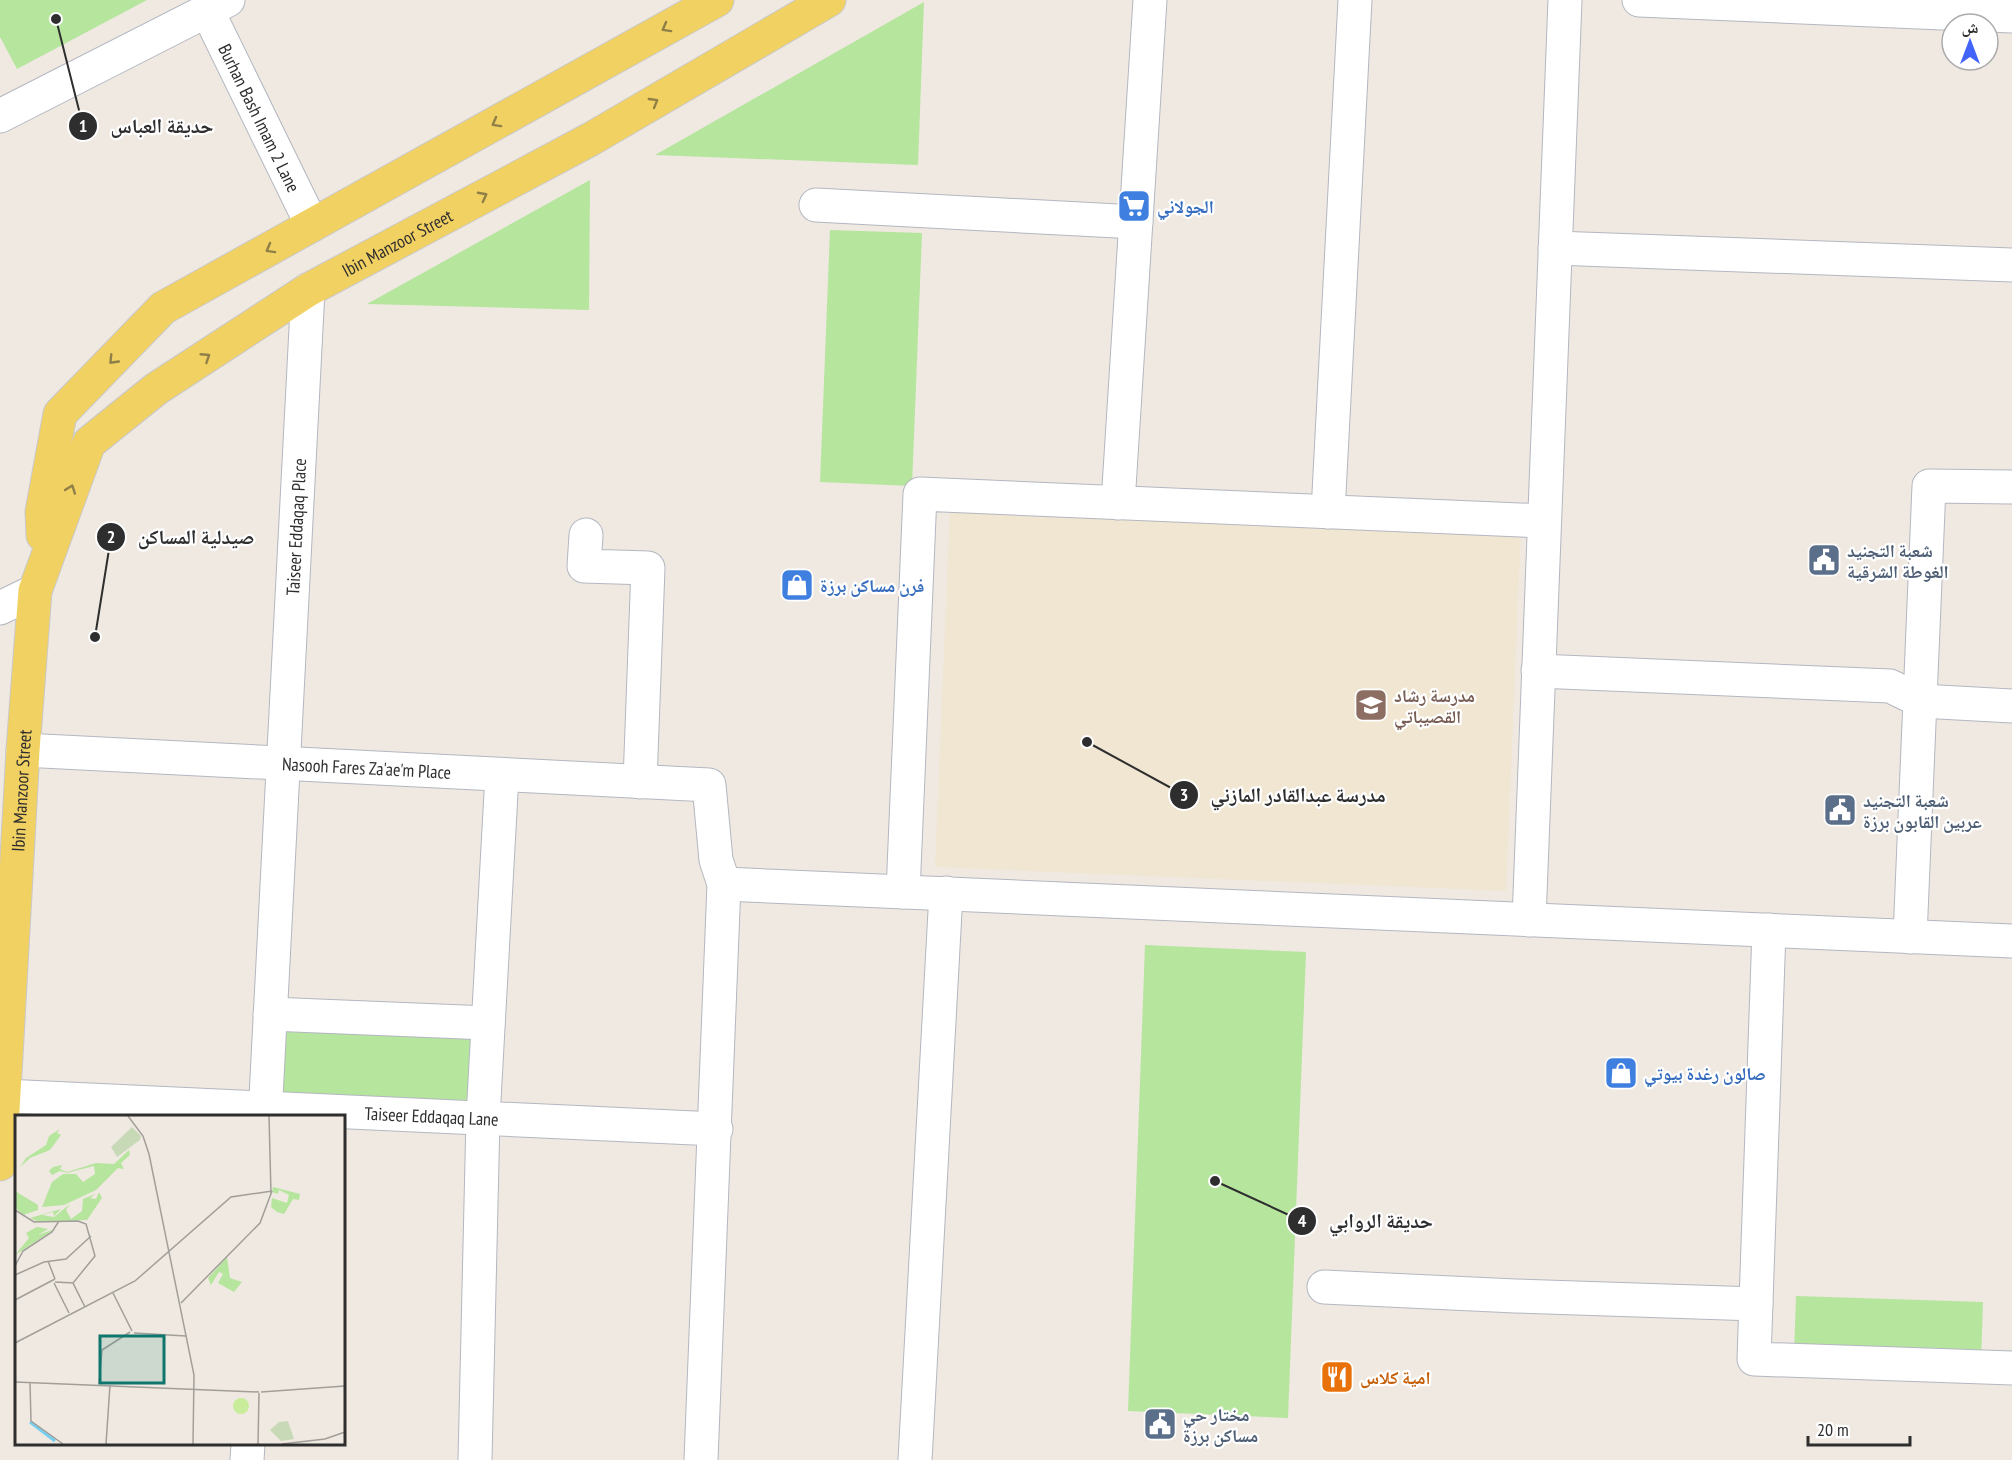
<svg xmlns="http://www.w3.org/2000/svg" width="2012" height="1460" viewBox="0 0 2012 1460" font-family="'PT Sans Narrow','Noto Naskh Arabic',sans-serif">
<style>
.education{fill:#f0e6d1}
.green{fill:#b6e59e}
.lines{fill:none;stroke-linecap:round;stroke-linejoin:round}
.minor-casing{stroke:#b4b7c1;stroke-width:35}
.major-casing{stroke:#c9c9c9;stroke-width:35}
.minor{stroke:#fff;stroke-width:33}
.major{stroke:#f2d163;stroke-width:33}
.oneway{stroke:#908048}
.labels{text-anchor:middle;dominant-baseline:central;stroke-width:4.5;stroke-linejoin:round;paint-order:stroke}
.street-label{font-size:18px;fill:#2e2e2e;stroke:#fff}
.shop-label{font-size:18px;font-weight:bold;fill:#366cbe;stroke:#fff;text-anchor:start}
.service-label{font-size:18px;font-weight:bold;fill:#4e5e75;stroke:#fff;text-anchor:start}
.education-label{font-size:18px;font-weight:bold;fill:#785e54;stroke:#fff;text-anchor:start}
.food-label{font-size:18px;font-weight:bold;fill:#c56008;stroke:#fff;text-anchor:start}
.inset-river{fill:none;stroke:#75cff0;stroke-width:3}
.inset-road{fill:none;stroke:#a29e99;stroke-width:1.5}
.view{fill:#0f766e;fill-opacity:0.15;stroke:#0f766e;stroke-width:3}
.inset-edge{fill:none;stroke:#2e2e2e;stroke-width:3}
.leader{fill:none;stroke:#2e2e2e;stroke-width:2}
.callout-dot{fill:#2e2e2e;stroke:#fff;stroke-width:2}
.mark-label{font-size:18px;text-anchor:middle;font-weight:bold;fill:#fff}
.callout-label{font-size:20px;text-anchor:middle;font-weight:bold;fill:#2e2e2e;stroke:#fff;stroke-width:4.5;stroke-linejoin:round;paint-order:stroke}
</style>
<rect width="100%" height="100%" fill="#efe9e1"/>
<!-- education -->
<path class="education" d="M950,507L1521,530L1506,891L935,867Z"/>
<!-- green -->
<g class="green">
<path d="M0,0H147L17,69L0,37Z"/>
<path d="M924,2L918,165L655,155Z"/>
<path d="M590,180L589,310L367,304Z"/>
<path d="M830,230L922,233L912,486L820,482Z"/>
<path d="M1145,945L1306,952L1288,1418L1128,1411Z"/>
<path d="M270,1014L488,1023L483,1118L265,1108Z"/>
<path d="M1796,1296L1983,1302L1981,1362L1794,1355Z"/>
</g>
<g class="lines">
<!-- minor casing -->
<g class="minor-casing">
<g id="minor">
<path d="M1639,0L2012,16"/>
<path id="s1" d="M207,10L312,225"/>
<path d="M0,116L228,0"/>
<path d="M816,205L1136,222"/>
<path d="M1555,248L2012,265"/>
<path d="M1118,503L1150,0"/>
<path d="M1328,512L1355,0"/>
<path d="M586,535L584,566L648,568L640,782"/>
<path d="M0,608L35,591"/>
<path d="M1538,671L1890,686L1921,701L2012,706"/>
<path id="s2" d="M23,750L709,785L716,860L724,884L701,1460"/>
<path d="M724,884L2012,941"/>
<path d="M903,892L920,494L1544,521"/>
<path d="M1529,920L1565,0"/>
<path d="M1769,930L1754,1359L2012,1368"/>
<path d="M1910,937L1929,486L2012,487"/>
<path d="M270,1014L488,1023"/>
<path id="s3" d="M4,1096L716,1129"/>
<path id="s4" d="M265,1116L308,290"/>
<path d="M1324,1287L1515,1296L1756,1304"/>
<path d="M247,1460L248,1444"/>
<path d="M475,1460L483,1118L502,775"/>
<path d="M915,1460L946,893"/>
</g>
</g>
<!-- major casing -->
<g class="major-casing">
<g id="major">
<path d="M43,535L42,512L60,414L163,308L717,0"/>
<path id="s5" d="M0,1164L23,750L35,591L89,443L156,389L308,290L591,139L829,0"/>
</g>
</g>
<!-- minor -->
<use href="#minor" class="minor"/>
<!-- major -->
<use href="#major" class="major"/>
</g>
<!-- one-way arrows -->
<defs><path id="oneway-chevron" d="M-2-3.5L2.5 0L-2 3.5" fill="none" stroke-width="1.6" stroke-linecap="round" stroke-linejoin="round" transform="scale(1.5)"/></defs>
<g class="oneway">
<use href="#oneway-chevron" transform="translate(666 28) rotate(151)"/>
<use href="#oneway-chevron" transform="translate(654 102) rotate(-30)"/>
<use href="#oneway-chevron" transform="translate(496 123) rotate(151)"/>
<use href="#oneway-chevron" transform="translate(483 196) rotate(-28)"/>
<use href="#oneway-chevron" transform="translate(270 249) rotate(151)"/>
<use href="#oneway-chevron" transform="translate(206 357) rotate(-33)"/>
<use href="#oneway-chevron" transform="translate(113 360) rotate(134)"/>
<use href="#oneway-chevron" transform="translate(71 489) rotate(-70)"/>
</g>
<!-- icons -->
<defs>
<g id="supermarket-square" transform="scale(1.725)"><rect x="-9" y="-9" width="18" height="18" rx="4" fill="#3f7fe0" stroke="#fff"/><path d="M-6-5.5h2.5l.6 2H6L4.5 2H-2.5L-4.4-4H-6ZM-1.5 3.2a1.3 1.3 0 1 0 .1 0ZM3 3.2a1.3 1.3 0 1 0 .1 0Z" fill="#fff"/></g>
<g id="civic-square" transform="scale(1.725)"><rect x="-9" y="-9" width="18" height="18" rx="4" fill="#5c6f8a" stroke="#fff"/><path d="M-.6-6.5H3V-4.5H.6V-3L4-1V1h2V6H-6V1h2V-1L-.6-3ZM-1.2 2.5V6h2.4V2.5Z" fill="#fff"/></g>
<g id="shop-square" transform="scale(1.725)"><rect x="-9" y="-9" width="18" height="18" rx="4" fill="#3f7fe0" stroke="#fff"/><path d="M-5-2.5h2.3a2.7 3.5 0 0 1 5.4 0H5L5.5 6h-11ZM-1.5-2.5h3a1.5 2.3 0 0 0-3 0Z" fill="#fff"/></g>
<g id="school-square" transform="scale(1.725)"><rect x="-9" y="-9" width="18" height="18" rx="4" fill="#8d6e63" stroke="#fff"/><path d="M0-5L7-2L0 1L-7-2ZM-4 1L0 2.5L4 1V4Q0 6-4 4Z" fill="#fff"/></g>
<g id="restaurant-square" transform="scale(1.725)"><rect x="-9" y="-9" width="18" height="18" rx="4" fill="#e8710a" stroke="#fff"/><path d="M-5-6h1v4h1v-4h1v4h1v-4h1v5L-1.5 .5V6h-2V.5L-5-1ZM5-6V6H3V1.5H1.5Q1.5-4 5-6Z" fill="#fff"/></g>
</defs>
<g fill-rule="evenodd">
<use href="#supermarket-square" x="1134" y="206"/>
<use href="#civic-square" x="1824" y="560"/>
<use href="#shop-square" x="797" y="585"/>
<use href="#school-square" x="1371" y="705"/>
<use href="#civic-square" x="1840" y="810"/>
<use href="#shop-square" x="1621" y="1073"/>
<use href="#restaurant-square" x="1337" y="1377"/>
<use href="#civic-square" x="1160" y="1424"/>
</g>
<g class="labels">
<!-- street labels -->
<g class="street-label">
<text stroke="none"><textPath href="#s1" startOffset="120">Burhan Bash Imam 2 Lane</textPath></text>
<text stroke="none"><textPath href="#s5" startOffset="1100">Ibin Manzoor Street</textPath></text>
<text stroke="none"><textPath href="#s4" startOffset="590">Taiseer Eddaqaq Place</textPath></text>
<text stroke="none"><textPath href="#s2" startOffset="344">Nasooh Fares Za'ae'm Place</textPath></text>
<text stroke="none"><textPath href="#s5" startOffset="374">Ibin Manzoor Street</textPath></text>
<text stroke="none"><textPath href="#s3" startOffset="428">Taiseer Eddaqaq Lane</textPath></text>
</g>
<!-- shop labels -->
<g class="shop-label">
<text x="1157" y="206">الجولاني</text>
<text x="820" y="585">فرن مساكن برزة</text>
<text x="1644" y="1073">صالون رغدة بيوتي</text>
</g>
<!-- service labels -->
<g class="service-label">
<text x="1847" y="550">شعبة التجنيد<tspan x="1847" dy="21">الغوطة الشرقية</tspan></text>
<text x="1863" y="800">شعبة التجنيد<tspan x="1863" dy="21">عربين القابون برزة</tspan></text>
<text x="1183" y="1414">مختار حي<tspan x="1183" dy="21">مساكن برزة</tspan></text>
</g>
<!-- education labels -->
<g class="education-label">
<text x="1394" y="695">مدرسة رشاد<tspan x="1394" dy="21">القصيباتي</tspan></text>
</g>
<!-- food labels -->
<g class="food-label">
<text x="1360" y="1377">امية كلاس</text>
</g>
</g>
<!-- overview -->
<g transform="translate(15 1115)">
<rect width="330" height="330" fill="#efe9e1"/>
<path d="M45,14L42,18L46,20L35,35L15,43L5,52L11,43L31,30L34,21ZM114,35L115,40L106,48L109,54L103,53L81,75L49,90L27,92L37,67L48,59H61L68,67L80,59L79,51L55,57L53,58L45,56L37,60L34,56L38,52L47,50L45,54L52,57L81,48L99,49ZM258,72L285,79L284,85L278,84L269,99L262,97L256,92L257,83L272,88L274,80L264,75L263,79L257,77ZM0,76L23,90V95L8,100L0,92ZM84,77L87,83L72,105L24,107L15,103L46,94L39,101L38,97L27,100L39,102L55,89L51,95L56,104L67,96L68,84L80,79L75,83L81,84ZM22,112L33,114L23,120L40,114L0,140L14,123L11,118ZM212,142L215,163L227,167L219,177L203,168L208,159L204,157L196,170L193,163Z" fill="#b6e59e"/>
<path d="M117,12L126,21L125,25L102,42L96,32ZM273,306L279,324L266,326L255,315L264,307Z" fill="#c8d9b8"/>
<path d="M218 291a8 8 0 1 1 16 0a8 8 0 1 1-16 0Z" fill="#c9ec9a"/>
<path class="inset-river" d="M15,307L40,326"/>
<path class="inset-road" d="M113,1L128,21L134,39L179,260L178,329M254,1L256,79M0,95L19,107L63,106L71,109L80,141L58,168L70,192M33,146L40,164M0,151L8,136L37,117L44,106M0,160L29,147L51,144L76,121M40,167L59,168M39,168L54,198M98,178L117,216M0,185L40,164M166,188L245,108L257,76M119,218L171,221M0,228L120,166L216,82L257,76M0,267L244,277M15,268L16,306L48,329M84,269L87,235L115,217M246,277L330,271M91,329L95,270M243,329L244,278M267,329L310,324L330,317"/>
<path class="view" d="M85,221H149V268H85Z"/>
<rect width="330" height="330" class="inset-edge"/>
</g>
<!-- callouts -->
<path class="leader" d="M56 19L83 126M95 637L111 537M1087 742L1184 795M1215 1181L1302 1221"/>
<g class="callout-dot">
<circle cx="56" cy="19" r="6"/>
<circle cx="95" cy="637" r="6"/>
<circle cx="1087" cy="742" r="6"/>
<circle cx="1215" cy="1181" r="6"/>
<circle cx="83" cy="126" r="15"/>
<circle cx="111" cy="537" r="15"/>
<circle cx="1184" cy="795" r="15"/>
<circle cx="1302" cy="1221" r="15"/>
</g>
<g class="mark-label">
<text x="83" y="132">1</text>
<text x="111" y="543">2</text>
<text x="1184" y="801">3</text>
<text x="1302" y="1227">4</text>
</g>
<g class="callout-label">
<text x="162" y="133">حديقة العباس</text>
<text x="196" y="544">صيدلية المساكن</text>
<text x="1298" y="802">مدرسة عبدالقادر المازني</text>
<text x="1381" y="1228">حديقة الروابي</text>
</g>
<!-- north arrow -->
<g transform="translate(1970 42)"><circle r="28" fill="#ffffff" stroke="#ababab" stroke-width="1.5"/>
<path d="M0-4.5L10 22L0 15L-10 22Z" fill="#4264fb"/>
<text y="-9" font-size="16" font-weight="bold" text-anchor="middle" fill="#2e2e2e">ش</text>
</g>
<!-- scale -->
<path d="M1808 1436v9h102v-9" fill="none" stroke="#2e2e2e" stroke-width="3"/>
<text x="1817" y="1436" font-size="18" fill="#2e2e2e" stroke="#ffffff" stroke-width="4.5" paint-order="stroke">20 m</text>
</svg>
